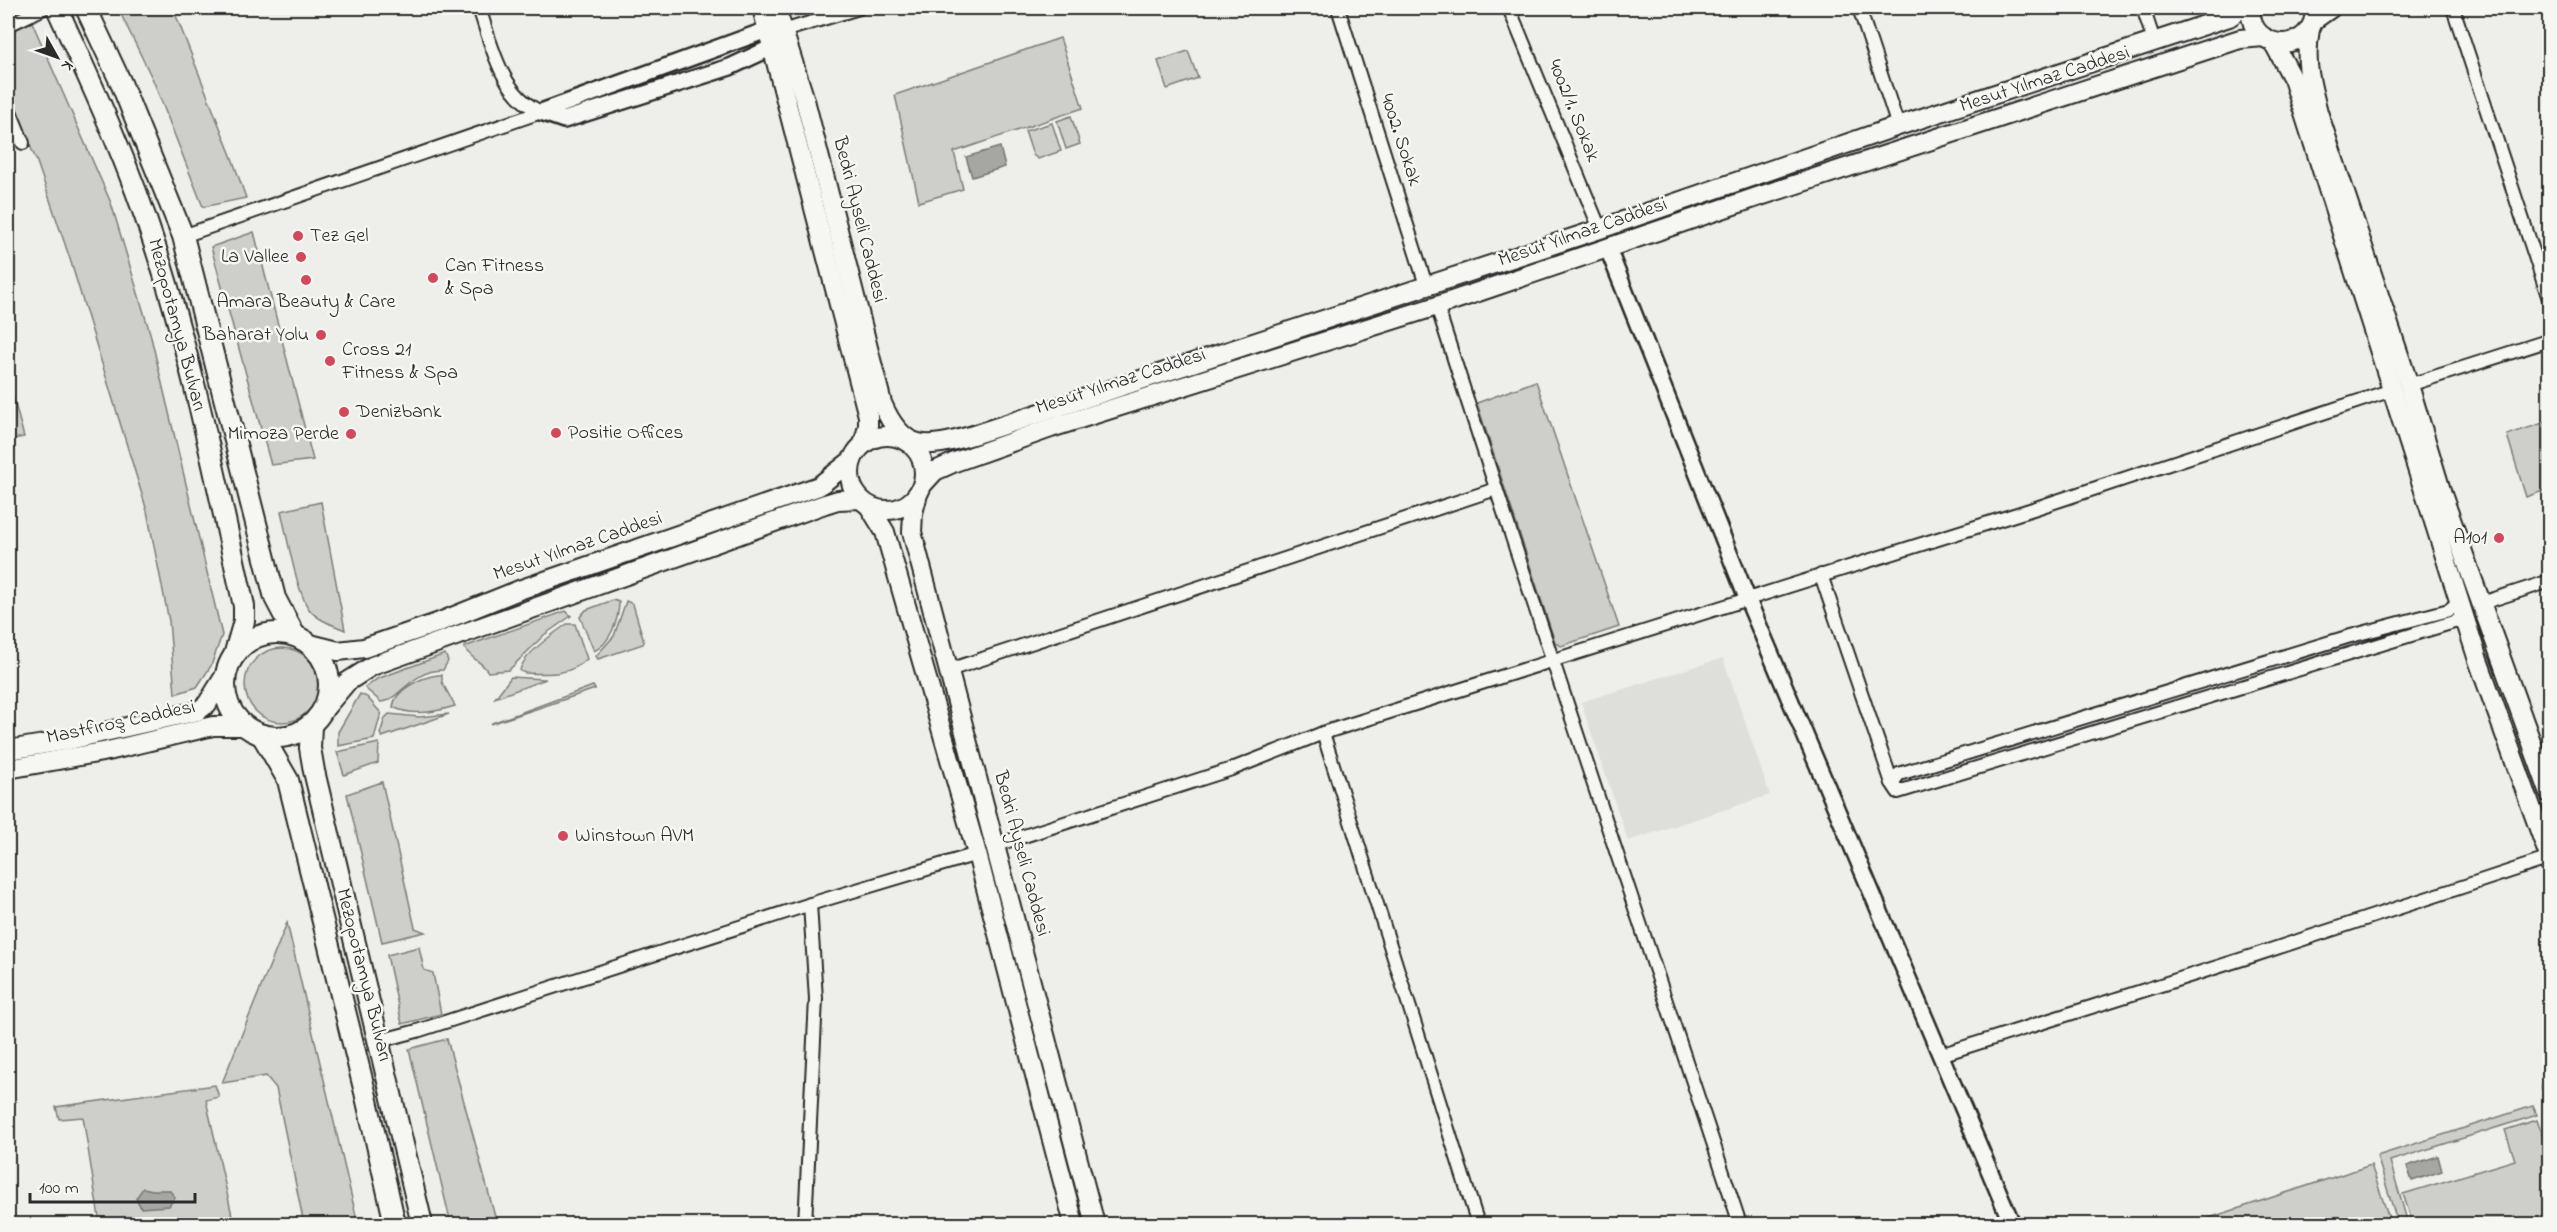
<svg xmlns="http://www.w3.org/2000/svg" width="2557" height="1232" viewBox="0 0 2557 1232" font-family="'Indie Flower',sans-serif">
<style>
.built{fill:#dededb}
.green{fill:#cececa;stroke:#7c7c7a;stroke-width:1.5}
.water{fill:#a6a6a3;stroke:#757573;stroke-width:1.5}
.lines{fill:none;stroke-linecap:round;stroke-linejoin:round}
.minor-casing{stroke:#2b2b2b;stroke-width:16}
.tertiary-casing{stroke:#2b2b2b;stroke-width:20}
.secondary-casing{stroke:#2b2b2b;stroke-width:22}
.primary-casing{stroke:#2b2b2b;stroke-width:24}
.minor{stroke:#f6f6f2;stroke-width:12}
.tertiary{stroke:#f6f6f2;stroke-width:15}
.secondary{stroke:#f6f6f2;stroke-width:18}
.primary{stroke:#f6f6f2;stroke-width:20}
.poi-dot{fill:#d1495b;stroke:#f6f6f2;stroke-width:2}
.labels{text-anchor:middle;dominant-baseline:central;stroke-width:5;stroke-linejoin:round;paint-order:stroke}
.street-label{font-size:20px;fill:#2b2b2b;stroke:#f6f6f2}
.poi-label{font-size:20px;fill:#2b2b2b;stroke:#f6f6f2;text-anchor:start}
</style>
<rect width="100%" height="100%" fill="#eeeeea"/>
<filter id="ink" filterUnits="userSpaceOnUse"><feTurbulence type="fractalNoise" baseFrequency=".0167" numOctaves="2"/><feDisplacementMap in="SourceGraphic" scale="12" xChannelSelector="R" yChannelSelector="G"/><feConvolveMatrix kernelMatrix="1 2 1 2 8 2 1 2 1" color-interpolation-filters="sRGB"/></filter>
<g filter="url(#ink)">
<!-- built -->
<path class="built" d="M1723,658L1770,795L1628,841L1581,702Z"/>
<!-- green -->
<g class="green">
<path d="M118,8H173L232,158L246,198L203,207L153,80Z"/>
<path d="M32,22L111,203L150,333L222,635L211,666L197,687L175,694L169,621L147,511L70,259L37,162L8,93V33Z"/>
<path d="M1060,38L1083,108L954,152L963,189L919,202L895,95Z"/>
<path d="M1188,51L1198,78L1167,89L1158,61Z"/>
<path d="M1071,116L1080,144L1066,149L1057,121Z"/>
<path d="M1052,123L1061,151L1038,159L1033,155L1025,131Z"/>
<path d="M254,232L313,460L271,465L211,247Z"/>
<path d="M1536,381L1619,627L1561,646L1555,642L1477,403Z"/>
<path d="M8,389H11L24,437L8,440Z"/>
<path d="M2549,421V489L2526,497L2507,435Z"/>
<path d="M321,502L345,630C333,625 317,620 309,609C297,593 286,532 281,511Z"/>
<path d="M613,600L619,602C619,619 610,644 594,651L580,617L586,610Z"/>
<path d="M626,601L633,604L644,642L643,644L598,659L596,656L614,636Z"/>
<path d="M566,611L571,616L544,635L509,670L488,672C482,661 469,658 464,647Z"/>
<path d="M567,624H575L587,659C570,676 547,674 525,673L520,671C521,656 554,633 567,624Z"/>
<circle cx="282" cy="685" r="37"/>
<path d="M445,654L448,661L443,670C411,670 399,701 381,702L365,688L377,679Z"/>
<path d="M438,675H442V682L455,706C436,712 412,717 393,707C395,689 422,677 438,675Z"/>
<path d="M511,677L544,679H546L495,698Z"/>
<path d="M593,686L595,689L491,724L492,723Z"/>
<path d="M360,694L367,697L381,713L374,739L338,746V732Z"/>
<path d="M389,714L419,717L449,714L382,737L380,734L385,718Z"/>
<path d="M379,743L378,763L344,775L337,752Z"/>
<path d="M382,782L415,928L425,932L382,942L347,794Z"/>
<path d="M287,923L358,1224H304L276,1088L266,1076L222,1083Z"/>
<path d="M419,947L424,970L433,973L441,1014L402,1024L387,955Z"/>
<path d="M447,1039L497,1224H451L409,1049Z"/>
<path d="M215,1085L219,1097L206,1100L234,1224H100L83,1117L59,1119L56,1107Z"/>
<path d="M2533,1106L2537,1115L2390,1161L2408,1224H2398L2377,1156Z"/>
<path d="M2537,1120L2549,1155V1221L2539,1224H2413L2403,1194L2515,1160L2505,1130Z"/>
<path d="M2371,1165L2391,1224H2191Z"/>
</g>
<!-- water -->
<g class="water">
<path d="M1000,147L1005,167L972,177L966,157Z"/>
<path d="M2438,1156L2442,1171L2412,1181L2407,1166Z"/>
<path d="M143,1188L153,1190H169L175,1197L169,1206L141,1208L136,1198Z"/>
</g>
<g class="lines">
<!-- minor casing -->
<g class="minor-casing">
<g id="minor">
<path d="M479,8C492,46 501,95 541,112"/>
<path d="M1338,8L1426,285"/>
<path d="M1509,8L1600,229"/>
<path d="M1859,8L1898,126"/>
<path d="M2143,8L2154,41"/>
<path d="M2453,8L2550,302"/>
<path d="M8,25L44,8"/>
<path d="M783,31L859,8"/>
<path d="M8,106L23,143"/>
<path d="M183,236L541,112"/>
<path d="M1437,306C1535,613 1639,918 1740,1224"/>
<path d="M2409,385L2550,340"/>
<path d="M1821,575L1892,783"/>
<path d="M2458,596L2456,604L2449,610L2347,637L1899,774L1892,783L1898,792L2457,621L2468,627"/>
<path d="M2482,603L2550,581"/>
<path d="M949,670L1496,489"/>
<path d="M1323,733L1478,1224"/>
<path d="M996,845L1232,769L1323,733L2033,509L2392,390"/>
<path d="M379,1041L417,1031L820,901L977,854"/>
<path d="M1940,1055L2255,955L2550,858"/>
<path d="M2549,1087H2550"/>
<path d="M805,1224L816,999L810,904"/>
</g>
</g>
<!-- tertiary casing -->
<g class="tertiary-casing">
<g id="tertiary">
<path d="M541,112L564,120L730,67L781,43"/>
<path d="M541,112L778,26"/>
<path d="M1608,249L1747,598L2012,1224"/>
</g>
</g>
<!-- secondary casing -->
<g class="secondary-casing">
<g id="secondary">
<path d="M762,8L868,416V426L863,445"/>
<path d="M776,8L805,100L882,403C903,453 927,449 973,435L1600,229L1898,126L2229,17L2242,8"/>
<path d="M2251,8C2247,53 2316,56 2315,8"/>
<path d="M2314,20L2331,8"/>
<path d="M2310,29C2304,61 2310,81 2318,112L2409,385L2443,497L2550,794"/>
<path d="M2273,42L2293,79L2478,660L2550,859"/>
<circle cx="887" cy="473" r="37"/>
<path d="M923,484L935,471L955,462L1051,428L1437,306L1757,197L2240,39L2264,37"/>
<path d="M918,494L913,513L912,532L1095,1224"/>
<path d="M869,506L885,532L977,854L1074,1224"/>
<path d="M310,644L338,651L364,648L437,623L519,590L819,486L852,460"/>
<path d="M326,707L347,682L372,666L825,504L838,500L860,499"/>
<path d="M8,750L69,740L198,711L207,704L227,672"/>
<path d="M8,769L108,751L213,726H244"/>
</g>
</g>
<!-- primary casing -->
<g class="primary-casing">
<g id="primary">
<path d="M57,8C92,85 128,162 154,243C193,361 217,485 244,606V621L234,656"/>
<path d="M86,8L121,83L183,236L275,598L295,636"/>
<circle cx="277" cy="685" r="52"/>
<path d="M311,725L310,748L314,771L422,1224"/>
<path d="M262,735L288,780L365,1092L395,1224"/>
</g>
</g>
<!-- minor -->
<use href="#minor" class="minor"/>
<!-- tertiary -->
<use href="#tertiary" class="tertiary"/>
<!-- secondary -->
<use href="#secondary" class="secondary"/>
<!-- primary -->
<use href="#primary" class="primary"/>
</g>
</g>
<!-- markers -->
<g class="poi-dot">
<circle cx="298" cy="236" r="6"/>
<circle cx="301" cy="257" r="6"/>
<circle cx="433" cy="278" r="6"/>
<circle cx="306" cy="280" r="6"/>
<circle cx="321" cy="335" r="6"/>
<circle cx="330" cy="361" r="6"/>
<circle cx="344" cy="412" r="6"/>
<circle cx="556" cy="433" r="6"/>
<circle cx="351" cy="434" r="6"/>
<circle cx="2499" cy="538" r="6"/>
<circle cx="563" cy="836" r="6"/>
</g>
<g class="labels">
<!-- street labels -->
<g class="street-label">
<text transform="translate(2045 80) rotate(-18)">Mesut Yılmaz Caddesi</text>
<text transform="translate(1573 111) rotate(68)">4002/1. Sokak</text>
<text transform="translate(1400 140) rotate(72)">4002. Sokak</text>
<text transform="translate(859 220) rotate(76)">Bedri Ayseli Caddesi</text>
<text transform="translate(1583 233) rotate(-19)">Mesut Yılmaz Caddesi</text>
<text transform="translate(176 325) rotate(75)">Mezopotamya Bulvarı</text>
<text transform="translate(1121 382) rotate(-18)">Mesut Yılmaz Caddesi</text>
<text transform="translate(578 547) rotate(-19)">Mesut Yılmaz Caddesi</text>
<text transform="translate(121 723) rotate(-12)">Mastfıroş Caddesi</text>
<text transform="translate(1021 854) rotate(75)">Bedri Ayseli Caddesi</text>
<text transform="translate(363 975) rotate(76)">Mezopotamya Bulvarı</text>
</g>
<!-- poi labels -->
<g class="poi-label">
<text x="310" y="236">Tez Gel</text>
<text x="289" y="257" text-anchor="end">La Vallee</text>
<text x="445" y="266">Can Fitness<tspan x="445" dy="23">&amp; Spa</tspan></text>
<text x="306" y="302" text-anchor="middle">Amara Beauty &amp; Care</text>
<text x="309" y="335" text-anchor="end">Baharat Yolu</text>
<text x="342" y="350">Cross 21<tspan x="342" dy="23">Fitness &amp; Spa</tspan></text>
<text x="356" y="412">Denizbank</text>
<text x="568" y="433">Positie Offices</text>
<text x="339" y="434" text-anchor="end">Mimoza Perde</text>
<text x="2487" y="538" text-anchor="end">A101</text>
<text x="575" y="836">Winstown AVM</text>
</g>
</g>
<!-- margin -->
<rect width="2557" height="1232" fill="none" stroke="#f6f6f2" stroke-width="30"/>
<rect x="15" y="15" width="2527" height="1202" fill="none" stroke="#2b2b2b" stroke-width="2" filter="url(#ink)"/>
<!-- north arrow -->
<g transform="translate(57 57) rotate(130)" stroke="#f6f6f2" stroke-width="4.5" paint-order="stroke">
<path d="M0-4.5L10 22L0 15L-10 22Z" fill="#2b2b2b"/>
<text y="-9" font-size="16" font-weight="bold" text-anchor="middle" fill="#2b2b2b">K</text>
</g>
<!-- scale -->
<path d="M30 1193v9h165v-9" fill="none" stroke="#2b2b2b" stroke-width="3"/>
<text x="39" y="1193" font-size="18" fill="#2b2b2b" stroke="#f6f6f2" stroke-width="4.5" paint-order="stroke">100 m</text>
</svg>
